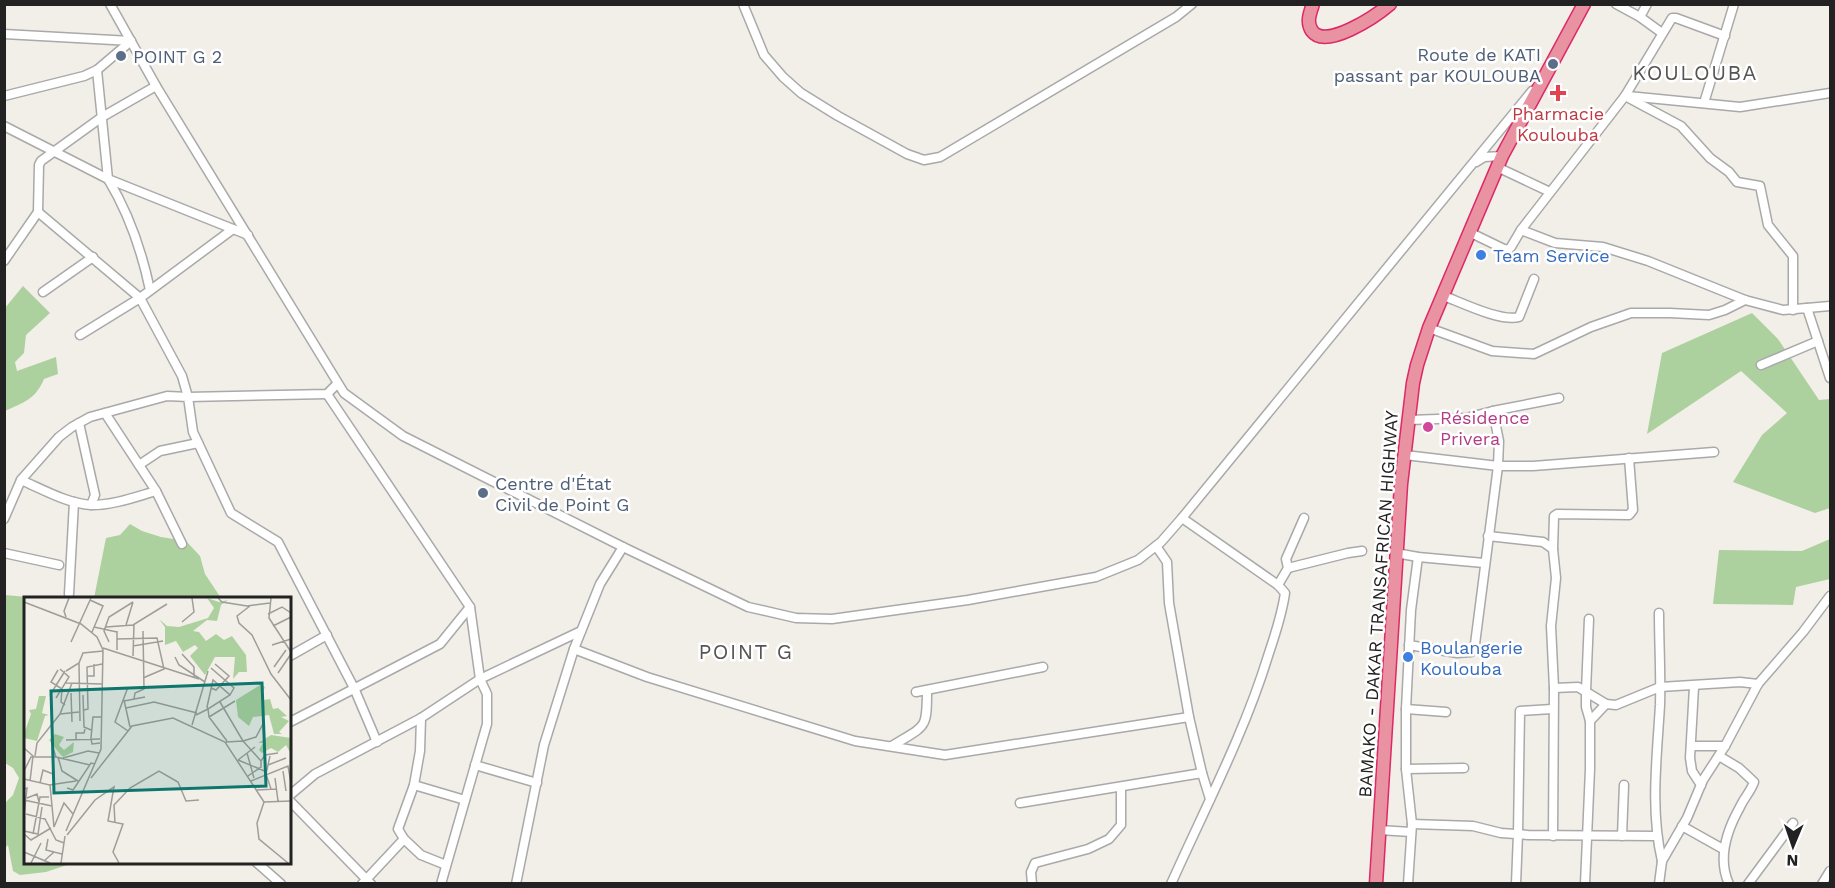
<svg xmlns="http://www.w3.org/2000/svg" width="1835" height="888" viewBox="0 0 1835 888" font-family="'Work Sans',sans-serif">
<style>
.forest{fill:#add19e}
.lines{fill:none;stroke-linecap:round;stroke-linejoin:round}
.minor-casing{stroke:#a9a9a9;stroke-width:11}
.highway-casing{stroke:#dc2a67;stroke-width:15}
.minor{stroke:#fff;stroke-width:8}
.highway{stroke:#e892a2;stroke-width:12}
.service-dot{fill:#5c6f8a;stroke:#fff;stroke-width:2}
.health-dot{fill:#e0444e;stroke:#fff;stroke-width:2}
.shop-dot{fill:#3f7fe0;stroke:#fff;stroke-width:2}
.hotel-dot{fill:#d1479c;stroke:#fff;stroke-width:2}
.labels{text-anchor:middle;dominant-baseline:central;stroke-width:5;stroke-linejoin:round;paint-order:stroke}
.service-label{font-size:18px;fill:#4e5e75;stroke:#fff;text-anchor:start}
.health-label{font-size:18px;fill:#be3a42;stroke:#fff}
.shop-label{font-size:18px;fill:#366cbe;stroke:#fff;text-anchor:start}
.hotel-label{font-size:18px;fill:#b23c85;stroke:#fff;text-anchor:start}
.street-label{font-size:18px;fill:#222;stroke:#fff}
.quarter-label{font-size:21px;letter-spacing:1.5px;fill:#555;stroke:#fff}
.inset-road{fill:none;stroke:#9f9d99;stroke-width:1.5}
.view{fill:#0f766e;fill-opacity:0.15;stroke:#0f766e;stroke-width:3}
.inset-edge{fill:none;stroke:#222;stroke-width:3}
</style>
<rect width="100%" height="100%" fill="#f2efe9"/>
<!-- forest -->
<g class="forest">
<path d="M23,286L50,313L26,335L24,353L15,362L17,371L56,357L58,374L44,379C35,400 24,402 5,411V308Z"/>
<path d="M1752,313L1778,339L1819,400L1830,399V508L1815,513L1733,482L1762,435L1787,413L1741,371L1647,434L1662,353Z"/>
<path d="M130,524L142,531L161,537L186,541L200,556L205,574L221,598H94L106,538L120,535Z"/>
<path d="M1830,539V579L1796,587L1793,605L1713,604L1719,550L1802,551Z"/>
<path d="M5,595L38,598H26V862L73,863L46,872L20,875L13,871L8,845L5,848V803L13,795L19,778L13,768L5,763Z"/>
</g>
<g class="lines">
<!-- minor casing -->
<g class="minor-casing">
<g id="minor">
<path d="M110,4L156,86L344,393L403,436L623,547L748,607L796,618L832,619L968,600L1096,577L1138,560L1161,542L1182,518L1532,91"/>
<path d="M743,4L764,55L783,77L801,93L838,116L907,154L924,160L940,157L1176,17L1192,4"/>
<path d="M1616,4L1640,17L1662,33"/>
<path d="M1640,17L1647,4"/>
<path d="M4,34L131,41"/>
<path d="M97,70L108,179C128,212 142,252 150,290"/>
<path d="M156,86L102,117L41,161L39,165L38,212L140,298L182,376L188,397L327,394L337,384"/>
<path d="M4,96L84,76L97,70L131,41"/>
<path d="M1625,96L1681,126L1710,158L1729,172L1737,182L1760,186L1768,225L1793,256V310"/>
<path d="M1628,96L1740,107L1830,93"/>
<path d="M1704,103L1734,4"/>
<path d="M4,126L108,179L248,235"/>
<path d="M1476,162L1484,157L1502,156"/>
<path d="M1497,167L1550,192"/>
<path d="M1521,230L1555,243L1603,247L1648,261L1745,300L1783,310L1807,308L1830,378"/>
<path d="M1469,232L1504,249L1508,250L1511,247L1521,230L1625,96L1672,18H1676L1725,36"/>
<path d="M4,261L38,212"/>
<path d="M43,292L93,257"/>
<path d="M1444,296C1462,303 1501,322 1519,317L1534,279"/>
<path d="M1807,308L1830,306"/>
<path d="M1429,328L1492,351L1534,354L1591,327L1631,313H1670L1709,315L1725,310L1745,300"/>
<path d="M80,335L140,298L233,229"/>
<path d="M1761,365L1818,341"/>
<path d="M327,394L470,607L480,679L487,694V724L441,884"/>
<path d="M1493,411L1559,398"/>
<path d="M105,413L139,465L160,451L198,443"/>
<path d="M1409,420L1466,418L1493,411L1499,441L1498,466L1475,644L1471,652L1457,653L1409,645"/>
<path d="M79,423L95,495L91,505"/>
<path d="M1405,455L1498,466H1533L1714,452"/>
<path d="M139,465L156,491L182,544"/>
<path d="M21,480C42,489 68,504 92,505C114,505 135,497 156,491"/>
<path d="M4,519L21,480L59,437L72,427L90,417L167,396L188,397L193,432L231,513L278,542L354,688L377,742"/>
<path d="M1488,536L1543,542L1553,549L1556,578L1551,626L1554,688L1553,836"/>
<path d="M1156,546L1167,562L1169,603L1189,717L1202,773L1210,799"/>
<path d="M1553,549L1554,516L1557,514L1629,515L1633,510L1629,458"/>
<path d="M4,553L59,565"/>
<path d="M1396,553L1418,557L1484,563"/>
<path d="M1288,568L1348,553L1362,551"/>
<path d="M1278,585L1288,568L1286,559L1304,518"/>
<path d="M69,594L74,502"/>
<path d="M1659,613C1659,644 1661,675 1660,705C1657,757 1650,810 1662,861"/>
<path d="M574,649L647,677L855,741L945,755L1189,717"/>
<path d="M290,656L327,635"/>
<path d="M1694,687L1690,758L1692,771L1701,785"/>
<path d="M1554,688L1578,687L1606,704L1616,705L1660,687L1740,682L1758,684"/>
<path d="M916,692L1043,667"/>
<path d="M1406,709L1446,712"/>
<path d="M1590,721L1606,704"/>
<path d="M290,722L440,644L470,607"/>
<path d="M892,746C926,725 927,730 927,690"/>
<path d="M1691,746H1725"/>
<path d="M1719,756L1739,768L1754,782C1751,791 1744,798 1740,807C1727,830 1717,858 1729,884"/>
<path d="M475,765L537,783"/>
<path d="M1406,769L1464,768"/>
<path d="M414,785L465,800"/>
<path d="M290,795L315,774L421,718L480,679L581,631"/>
<path d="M290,801L371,884"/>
<path d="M1020,803L1202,773"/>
<path d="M1412,824L1473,826L1501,833L1528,835L1656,836"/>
<path d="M1682,826L1723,849"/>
<path d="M1379,830L1411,832"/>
<path d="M1622,836L1624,785"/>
<path d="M404,839L398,829L414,785L420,751L421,718"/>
<path d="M256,862L281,884"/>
<path d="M362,884L404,839L421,855L446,865"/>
<path d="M516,884L544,745L574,649L600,584L623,547"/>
<path d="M1032,884L1031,872L1035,863L1088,849L1109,839L1121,825V787"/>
<path d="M1171,884C1205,808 1244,734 1268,656C1275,635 1282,615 1285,593L1278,585L1182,518"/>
<path d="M1408,884L1412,824L1406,769V709L1411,610L1418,557"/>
<path d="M1516,884L1518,834L1520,711L1552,709"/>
<path d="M1585,884L1590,769V721L1586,707V691L1589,619"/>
<path d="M1659,884L1662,861L1687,818L1703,780L1725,746L1758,684L1803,632L1830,596"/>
<path d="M1748,884L1793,823"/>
<path d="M1822,884L1830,871"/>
</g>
</g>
<!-- highway casing -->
<g class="highway-casing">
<g id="highway">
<path d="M1313,4C1310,13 1306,22 1312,31C1326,50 1376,16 1390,4"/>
<path d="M1376,884L1401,484L1413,383L1417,365L1429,328L1502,156L1584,4"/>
</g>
</g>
<!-- minor -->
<use href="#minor" class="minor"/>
<!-- highway -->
<use href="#highway" class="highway"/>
</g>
<!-- markers -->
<g class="service-dot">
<circle cx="121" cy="56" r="6"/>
<circle cx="1553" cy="64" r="6"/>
<circle cx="483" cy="493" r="6"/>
</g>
<path class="health-dot" d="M1555 84h6v6h6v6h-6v6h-6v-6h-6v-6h6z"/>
<g class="shop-dot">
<circle cx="1481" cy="255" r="6"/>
<circle cx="1408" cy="657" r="6"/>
</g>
<circle class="hotel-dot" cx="1428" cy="427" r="6"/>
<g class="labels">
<!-- service labels -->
<g class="service-label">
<text x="1541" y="54" text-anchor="end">Route de KATI<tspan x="1541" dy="21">passant par KOULOUBA</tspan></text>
<text x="133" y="56">POINT G 2</text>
<text x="495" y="483">Centre d'État<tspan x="495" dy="21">Civil de Point G</tspan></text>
</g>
<!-- health labels -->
<g class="health-label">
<text x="1558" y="113">Pharmacie<tspan x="1558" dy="21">Koulouba</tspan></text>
</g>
<!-- shop labels -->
<g class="shop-label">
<text x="1493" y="255">Team Service</text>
<text x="1420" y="647">Boulangerie<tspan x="1420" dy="21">Koulouba</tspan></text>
</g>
<!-- hotel labels -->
<g class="hotel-label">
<text x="1440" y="417">Résidence<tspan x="1440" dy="21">Privera</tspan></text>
</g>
<!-- street labels -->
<g class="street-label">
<text transform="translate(1378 604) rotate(-86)">BAMAKO - DAKAR TRANSAFRICAN HIGHWAY</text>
</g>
<!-- quarter labels -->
<g class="quarter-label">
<text x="1695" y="72">KOULOUBA</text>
<text x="746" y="651">POINT G</text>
</g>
</g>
<!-- overview -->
<g transform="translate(24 597)">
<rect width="267" height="267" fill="#f2efe9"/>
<path d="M183,1L195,5L204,3L197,8L193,24L183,23L169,34L175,35L182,44L192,37L200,43L208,39L222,58L223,75H215L209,82L211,60H191L181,78L166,59L174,51L171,48L159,55L152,44L141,48V30L135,22L143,29L155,30L184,21L190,11ZM236,88L241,90L237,99L240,103L246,102L249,112L254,111L263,119L257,120L265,124L255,135L258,137H250L245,118L229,120L225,129L214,120L212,103ZM15,99H22L18,116L25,118L21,119L13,144L0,141V137L7,117L5,113L12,112ZM31,137L40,140L35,148L40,153L50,145L49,155L39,160L36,157L25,143ZM247,138L267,141V157L262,148L254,155L247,151L238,156L235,153L239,146H234Z" fill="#add19e"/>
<path class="inset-road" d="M194,1L198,5L223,9L246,6M247,1L245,21L267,55M66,3L79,9L68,35M0,5L57,27L73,40L79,53L77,152L42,234M226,9L213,19L215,26L228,38L247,77L267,103M244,17L258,10L267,16M42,20L40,14L45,1M158,25L170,15L168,1M102,28L109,5M249,29L267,20M70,30L93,35M82,30L109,28L143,7M93,42L133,41L140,72L119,81M47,45L67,1M85,45L80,34L85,20L109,5M248,48L267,42M109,49L139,44M79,51L175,82M93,53V34M158,57L170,70V80M109,59L110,27M151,60L155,68L181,85M55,66L56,124M250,70L262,53M187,71L210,91L206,98M34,73L27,85L38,92L37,105L41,108M42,74L55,66L59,56L79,54M254,76L267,57M63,79H70V67M42,86L78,87M187,91L192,93L205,79L191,67M47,96L48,125M26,98L41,74M59,98L60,130L67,133M32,101L45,80L36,72M110,102L111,96L120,92L119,34M100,103L106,130M100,104L121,100M196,105L219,144L232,140L240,125M102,111L130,105L173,116M60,113L64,112L63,70L78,67M36,117L55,115M172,118L184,112L206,98L189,83L183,110L184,112L185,120L203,144M185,120L211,104M168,128L184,74M104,134L91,125L104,90M52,142V136H60L61,132M42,143L76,142M202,145L219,144L237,164V170L224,179M76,146L68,147L67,141L69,120H77M0,151L9,159L6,184M29,151L32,160L66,168M223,156L230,181M11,159L13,146L36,117L48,86M246,159L242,177L247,192M34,160L38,174L54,184M39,161L64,154L75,156M214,163L243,175M214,163L231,150M237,164L241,158L254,156M244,168L262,161M0,174L7,160H32M259,174L262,194M67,181L108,129L149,121L201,145L240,205M251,181L254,204M0,182L26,188L30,230L40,206L49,217M227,184L264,169L267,186M16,186L19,173L29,177M25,188L52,184M43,191L49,193L67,166L71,167M0,192L3,191L0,218M232,193L252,192M3,201L13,197L15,205M0,203L28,209M240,205L233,226L235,242L264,266M240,205L267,204M2,217L21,222L32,243L40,246M91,226L90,208L106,191L135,174L154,185L162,204L175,203M0,234L14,237L18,210M0,237L7,243L27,231M9,237L16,200H25M43,238L71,203L90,190L84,224L99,227L89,255L95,266M24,242L22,253L30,255M0,255L26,266M20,264L30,255L38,257M7,266L17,246M37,266L41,239"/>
<path class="view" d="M238,86L242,189L30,196L27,94Z"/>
<rect width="267" height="267" class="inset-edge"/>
</g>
<!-- border -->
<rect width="1835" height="888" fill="none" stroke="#222222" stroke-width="12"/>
<!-- north arrow -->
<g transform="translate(1793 846) rotate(182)" stroke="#ffffff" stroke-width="4.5" paint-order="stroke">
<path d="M0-4.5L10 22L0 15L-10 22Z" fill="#222222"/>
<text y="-9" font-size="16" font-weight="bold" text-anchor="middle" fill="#222222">N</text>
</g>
</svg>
